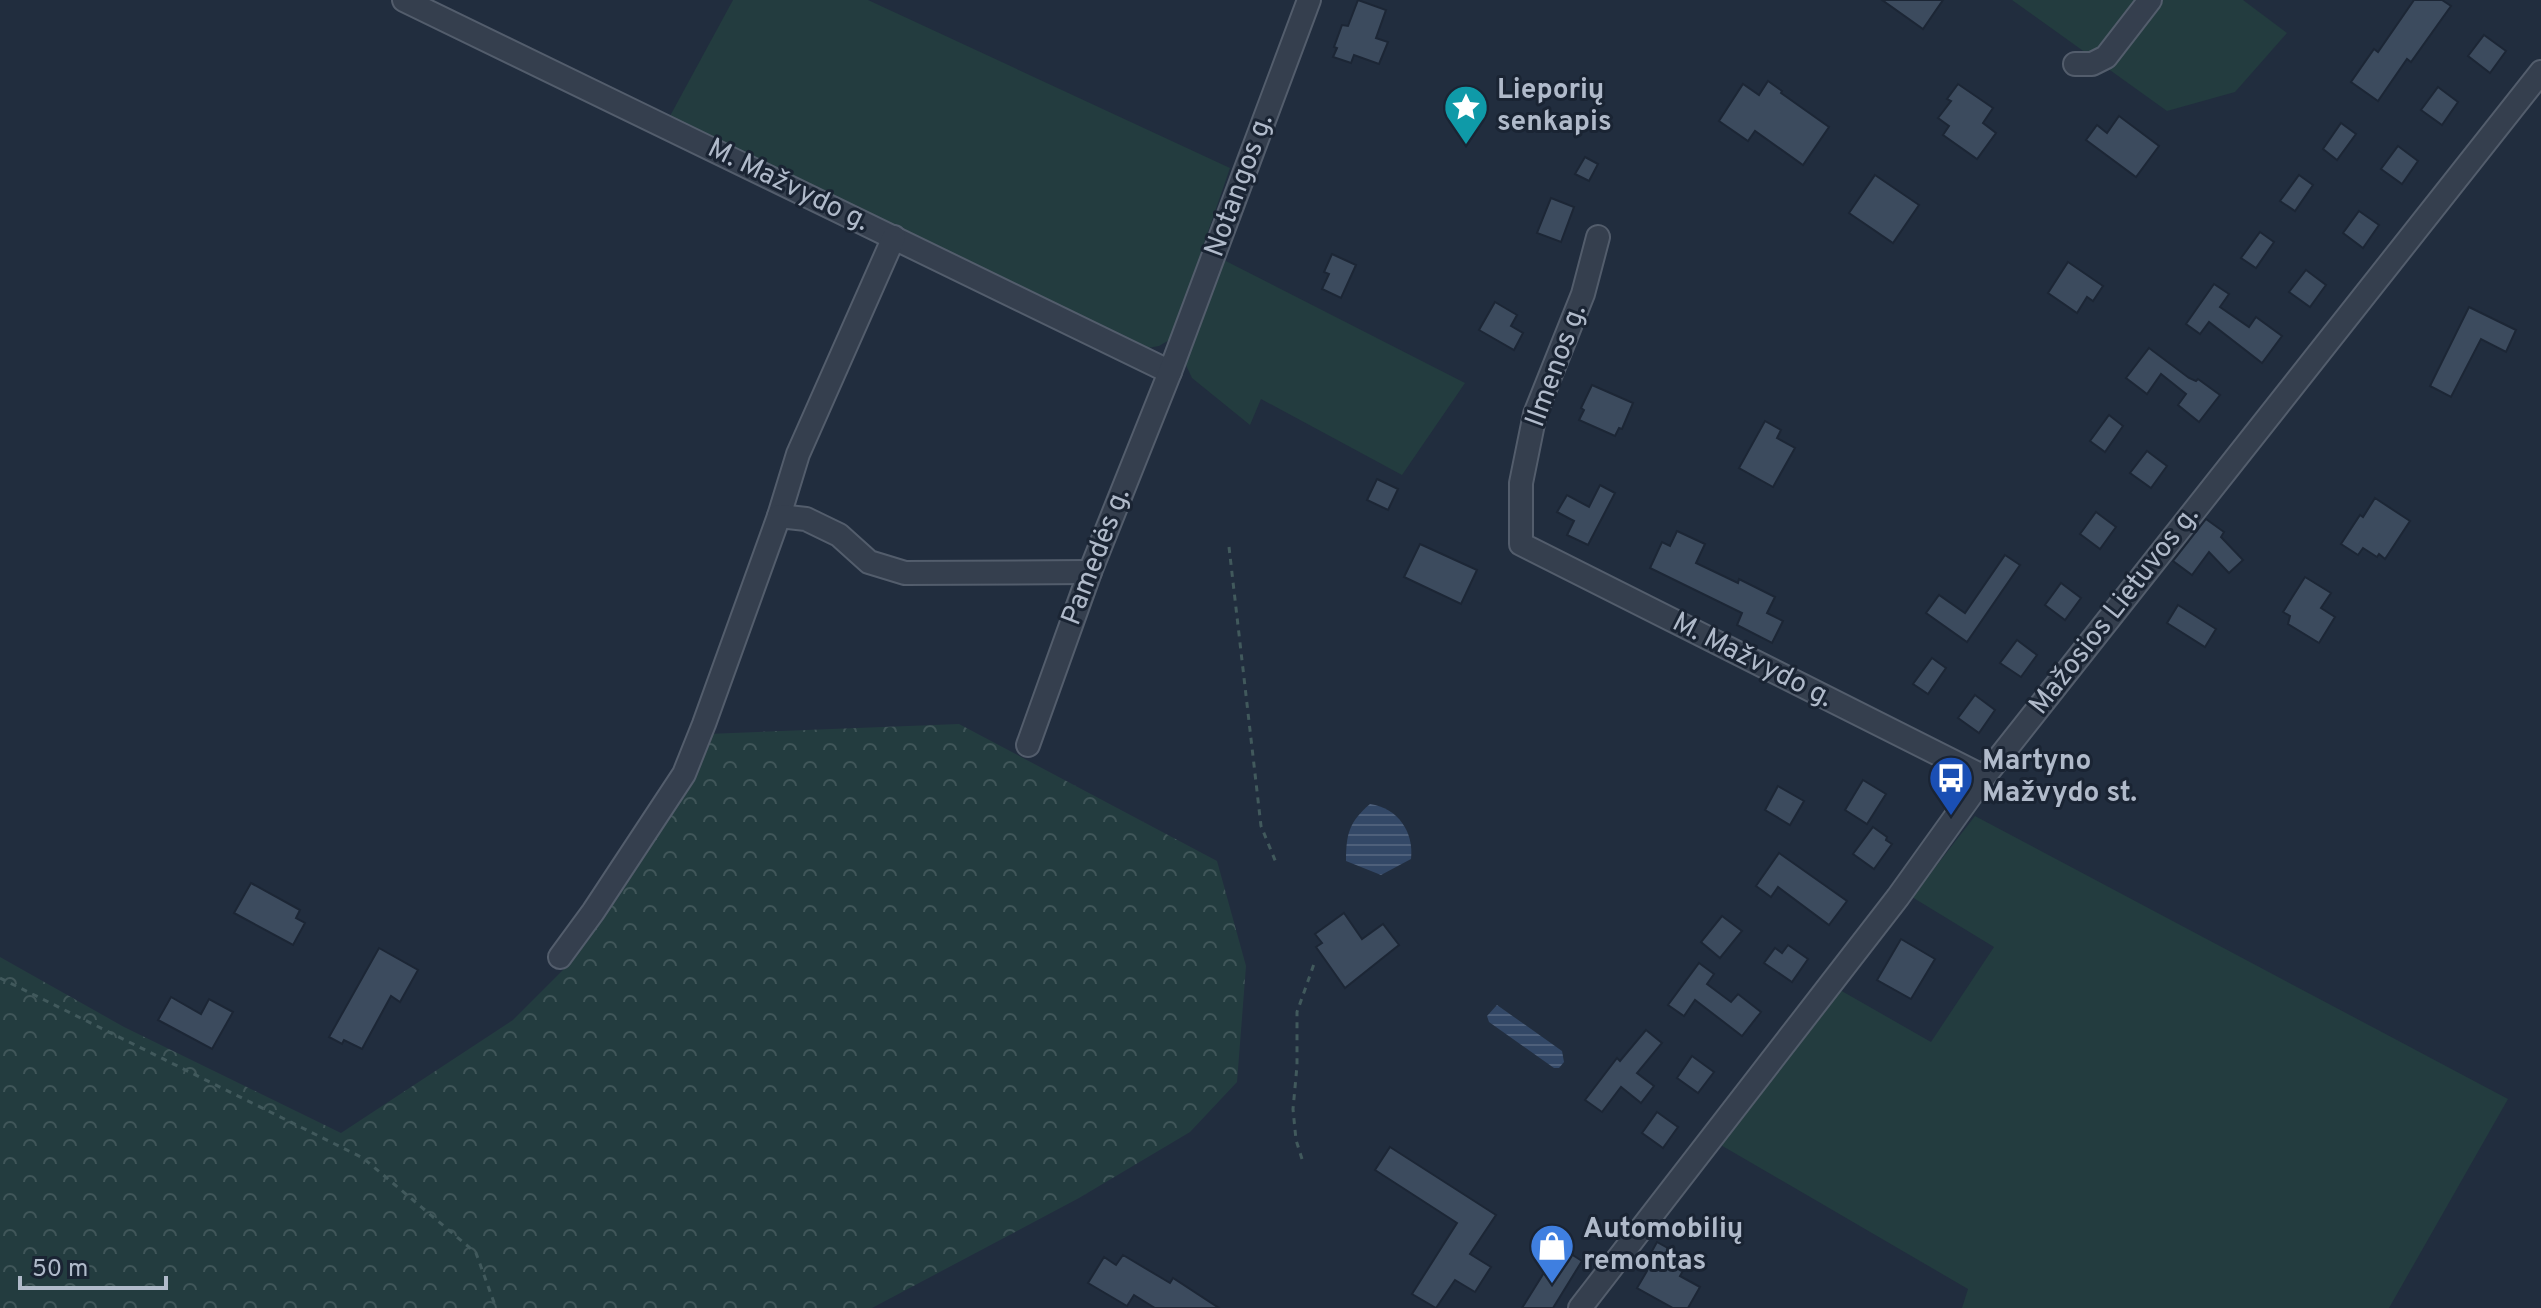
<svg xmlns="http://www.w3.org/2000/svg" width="2541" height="1308" viewBox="0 0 2541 1308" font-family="Overpass,sans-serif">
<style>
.grass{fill:#233c3f}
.forest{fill:url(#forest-crowns)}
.water{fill:url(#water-rules)}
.building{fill:#3c4b5e;stroke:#1c2635;stroke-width:2}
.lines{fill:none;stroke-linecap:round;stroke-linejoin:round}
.minor-casing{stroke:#535d6c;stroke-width:26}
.path{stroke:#41595c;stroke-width:3;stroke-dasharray:6 6;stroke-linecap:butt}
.minor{stroke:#353f4e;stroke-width:22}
.labels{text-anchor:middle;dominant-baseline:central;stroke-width:6;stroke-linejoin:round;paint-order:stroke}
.poi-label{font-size:28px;font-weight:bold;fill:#b0baca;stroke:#1a2433;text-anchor:start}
.street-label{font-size:28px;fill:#b0baca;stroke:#1a2433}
</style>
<defs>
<pattern id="forest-crowns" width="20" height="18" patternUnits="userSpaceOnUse" patternTransform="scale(2)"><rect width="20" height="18" fill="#233c3f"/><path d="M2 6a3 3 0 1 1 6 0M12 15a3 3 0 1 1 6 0" fill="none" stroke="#405659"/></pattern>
<pattern id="water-rules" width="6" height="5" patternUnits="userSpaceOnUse" patternTransform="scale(2)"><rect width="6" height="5" fill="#334867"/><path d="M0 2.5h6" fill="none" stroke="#4e607b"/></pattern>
</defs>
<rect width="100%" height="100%" fill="#212d3e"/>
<!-- grass -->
<g class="grass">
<path d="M733,0H868L1230,168L1171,339L1159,346L1142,349L670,116Z"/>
<path d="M2012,0H2243L2287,33L2235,92L2167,111Z"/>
<path d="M1218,257L1465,383L1402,475L1261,399L1250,425L1192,378L1185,363L1188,348Z"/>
<path d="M1975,816L2508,1099L2389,1308H1962L1968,1289L1719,1144L1840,990L1931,1042L1994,947L1912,897Z"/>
</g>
<!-- forest -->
<path class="forest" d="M959,724L1217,861L1246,966L1237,1082L1190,1132L1079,1198L872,1308H0V957L124,1027L341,1133L513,1020L565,968L708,734Z"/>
<!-- water -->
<g class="water">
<path d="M1370,804C1398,808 1414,832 1411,859L1381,875L1346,861C1346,834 1349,822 1370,804Z"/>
<path d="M1497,1005L1562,1051L1564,1062L1559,1068H1554L1489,1022L1487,1016Z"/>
</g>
<!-- building -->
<g class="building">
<path d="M1358,0L1386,10L1376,38L1388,42L1379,64L1354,55L1351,63L1333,57L1337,48L1334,47L1342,25L1348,26Z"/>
<path d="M1882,0H1943L1923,29Z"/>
<path d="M2414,0H2442L2451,6L2411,62L2407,59L2378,101L2351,82L2374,49L2378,52Z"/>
<path d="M2484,35L2506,51L2490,73L2468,56Z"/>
<path d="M1768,81L1782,91L1781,93L1829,127L1803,165L1755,131L1748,141L1719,121L1743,84L1759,95Z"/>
<path d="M1958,84L1993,108L1983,123L1996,133L1977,159L1943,135L1949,126L1938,118L1951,101L1947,99Z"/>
<path d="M2438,87L2458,102L2442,125L2421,110Z"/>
<path d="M2119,116L2159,146L2136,177L2086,140L2097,125L2107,133Z"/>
<path d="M2341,123L2356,134L2337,160L2323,149Z"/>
<path d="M2398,146L2418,161L2402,184L2381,169Z"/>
<path d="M1585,157L1598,164L1589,181L1575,174Z"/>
<path d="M1875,175L1919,205L1893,243L1849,213Z"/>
<path d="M2299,175L2313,185L2295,211L2280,201Z"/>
<path d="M1551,198L1574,207L1561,242L1537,233Z"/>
<path d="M2359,211L2379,225L2363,248L2343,233Z"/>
<path d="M2260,232L2274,242L2256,268L2241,258Z"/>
<path d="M1332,254L1356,265L1341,298L1322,289L1329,274L1324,272Z"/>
<path d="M2068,262L2103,286L2093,301L2087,297L2077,313L2048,293Z"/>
<path d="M2306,270L2326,285L2310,307L2289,292Z"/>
<path d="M2214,284L2229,294L2220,307L2249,327L2256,317L2282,336L2262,363L2209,322L2200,334L2186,324Z"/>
<path d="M1495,302L1517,315L1511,326L1523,333L1514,350L1479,330Z"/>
<path d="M2469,307L2516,330L2506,352L2481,339L2451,397L2430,386Z"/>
<path d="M2149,348L2189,378L2196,381L2198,379L2220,395L2199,422L2178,405L2186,394L2161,374L2147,394L2126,378Z"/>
<path d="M1592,385L1633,403L1622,429L1619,428L1615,436L1579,420L1584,410L1581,408Z"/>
<path d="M2109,415L2123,426L2105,452L2090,441Z"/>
<path d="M1765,421L1781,430L1777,438L1795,448L1773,487L1739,468Z"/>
<path d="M2147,451L2167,466L2151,488L2130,473Z"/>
<path d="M1377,479L1398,489L1388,510L1367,500Z"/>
<path d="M1600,485L1615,493L1588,545L1567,535L1574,521L1557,512L1567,495L1589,507Z"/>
<path d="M2375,498L2410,521L2385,559L2379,554L2377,557L2363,548L2358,555L2341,544L2360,515L2363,517Z"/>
<path d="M2096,512L2116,527L2100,549L2080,534Z"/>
<path d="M2206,519L2224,532L2221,537L2243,560L2229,573L2209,552L2192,575L2173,561Z"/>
<path d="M1677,531L1705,544L1696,563L1738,583L1739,579L1775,597L1767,613L1783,621L1772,643L1737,625L1742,613L1650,568L1662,542L1670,546Z"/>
<path d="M1420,544L1477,570L1461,604L1404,577Z"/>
<path d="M2005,555L2020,565L1967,642L1926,613L1939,595L1965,613Z"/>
<path d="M2305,577L2331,593L2321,608L2335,617L2319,643L2288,624L2290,616L2283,612Z"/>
<path d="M2061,583L2081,598L2065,620L2045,605Z"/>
<path d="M2178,605L2216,629L2205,647L2167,623Z"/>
<path d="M2017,640L2037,655L2021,677L2000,663Z"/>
<path d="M1932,658L1946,668L1928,694L1913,684Z"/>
<path d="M1975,695L1995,710L1979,733L1958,718Z"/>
<path d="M1863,780L1886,794L1867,824L1845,810Z"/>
<path d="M1778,786L1804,801L1790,825L1765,810Z"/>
<path d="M1873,827L1887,837L1886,840L1892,844L1874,869L1853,854Z"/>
<path d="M1779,853L1847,901L1829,925L1778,887L1771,897L1756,886Z"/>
<path d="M251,883L300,910L296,918L305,923L293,945L234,913Z"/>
<path d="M1344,913L1362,939L1383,924L1399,945L1345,988L1316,947L1322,943L1315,934Z"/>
<path d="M1722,916L1742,931L1720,958L1701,942Z"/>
<path d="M1901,939L1935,959L1911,999L1877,980Z"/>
<path d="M1788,945L1808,959L1792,982L1764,963L1775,948L1782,953Z"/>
<path d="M379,948L418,970L400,1002L391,996L362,1049L344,1040L342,1044L329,1037Z"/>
<path d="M1699,963L1714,974L1707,984L1731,1002L1738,994L1761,1012L1742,1036L1695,1000L1684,1016L1668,1005Z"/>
<path d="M171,997L201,1014L209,999L233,1012L212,1049L158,1020Z"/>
<path d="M1646,1030L1662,1043L1637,1073L1654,1086L1641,1103L1621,1087L1602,1112L1585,1100L1617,1058L1620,1061Z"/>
<path d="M1692,1056L1714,1072L1698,1093L1677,1078Z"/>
<path d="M1657,1112L1678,1127L1663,1148L1642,1133Z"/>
<path d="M1390,1147L1496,1215L1470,1254L1491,1267L1475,1292L1455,1280L1436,1308L1412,1294L1457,1223L1375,1170Z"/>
<path d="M1657,1242L1689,1260L1680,1276L1700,1287L1688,1308H1673L1637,1288L1647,1271L1642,1269Z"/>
<path d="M1560,1247L1582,1261L1553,1308H1522Z"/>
<path d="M1123,1255L1170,1283L1173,1278L1219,1308H1155L1134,1295L1127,1306L1088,1283L1104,1257L1116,1265Z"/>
</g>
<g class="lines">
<!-- minor casing -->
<g class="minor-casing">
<g id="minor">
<path d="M404,0L1170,372"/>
<path d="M2075,64H2092L2106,57L2150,0"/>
<path d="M1598,237L1583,294L1535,414L1521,483V544L1984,777"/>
<path d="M779,516L798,454L894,237"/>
<path d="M1028,745L1090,572L1170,372L1309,0"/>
<path d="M560,957L593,912L684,774L704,724L779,516L806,519L839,535L869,562L905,573L1090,572"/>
<path d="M1580,1308L1898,897L1984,777L2541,72"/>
</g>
</g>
<!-- path -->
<g class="path">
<path d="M1229,547L1261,826L1277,865"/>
<path d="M0,978L363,1158L476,1253L496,1308"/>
<path d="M1302,1159L1296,1140L1293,1109L1297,1066V1012L1314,964"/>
</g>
<!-- minor -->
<use href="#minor" class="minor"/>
</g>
<!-- icons -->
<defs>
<g id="sight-pin" transform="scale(2.3)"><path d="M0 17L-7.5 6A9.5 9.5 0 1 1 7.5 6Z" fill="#0f9aa8" stroke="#1a2433"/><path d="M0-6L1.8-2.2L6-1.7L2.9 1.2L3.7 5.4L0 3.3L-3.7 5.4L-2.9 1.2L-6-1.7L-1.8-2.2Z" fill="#fff"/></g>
<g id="bus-pin" transform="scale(2.3)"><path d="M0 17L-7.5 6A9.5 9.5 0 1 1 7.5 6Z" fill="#1a4fb4" stroke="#1a2433"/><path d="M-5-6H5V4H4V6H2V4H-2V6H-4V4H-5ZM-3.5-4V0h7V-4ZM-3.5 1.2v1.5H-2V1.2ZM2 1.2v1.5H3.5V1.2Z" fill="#fff"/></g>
<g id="shop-pin" transform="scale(2.3)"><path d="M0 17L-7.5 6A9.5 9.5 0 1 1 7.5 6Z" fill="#3f7fe0" stroke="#1a2433"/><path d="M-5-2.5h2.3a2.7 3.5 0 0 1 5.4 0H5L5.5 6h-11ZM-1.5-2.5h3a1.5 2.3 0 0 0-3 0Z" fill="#fff"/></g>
</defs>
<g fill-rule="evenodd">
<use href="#sight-pin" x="1466" y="107"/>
<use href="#bus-pin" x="1951" y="778"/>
<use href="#shop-pin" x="1552" y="1246"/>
</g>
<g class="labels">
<!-- poi labels -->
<g class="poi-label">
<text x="1497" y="91">Lieporių<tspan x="1497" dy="32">senkapis</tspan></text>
<text x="1982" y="762">Martyno<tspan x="1982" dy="32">Mažvydo st.</tspan></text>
<text x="1583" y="1230">Automobilių<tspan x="1583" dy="32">remontas</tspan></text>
</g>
<!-- street labels -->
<g class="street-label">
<text transform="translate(788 186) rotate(26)">M. Mažvydo g.</text>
<text transform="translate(1240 186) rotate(-70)">Notangos g.</text>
<text transform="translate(1557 366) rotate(-70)">Ilmenos g.</text>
<text transform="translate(1097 557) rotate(-69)">Pamedės g.</text>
<text transform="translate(2115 611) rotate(-52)">Mažosios Lietuvos g.</text>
<text transform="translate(1752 661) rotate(27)">M. Mažvydo g.</text>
</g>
</g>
<!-- scale -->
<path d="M20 1276v12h146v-12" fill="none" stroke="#b0baca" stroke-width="4"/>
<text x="32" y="1276" font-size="24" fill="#b0baca" stroke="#1a2433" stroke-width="6" paint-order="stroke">50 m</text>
</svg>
